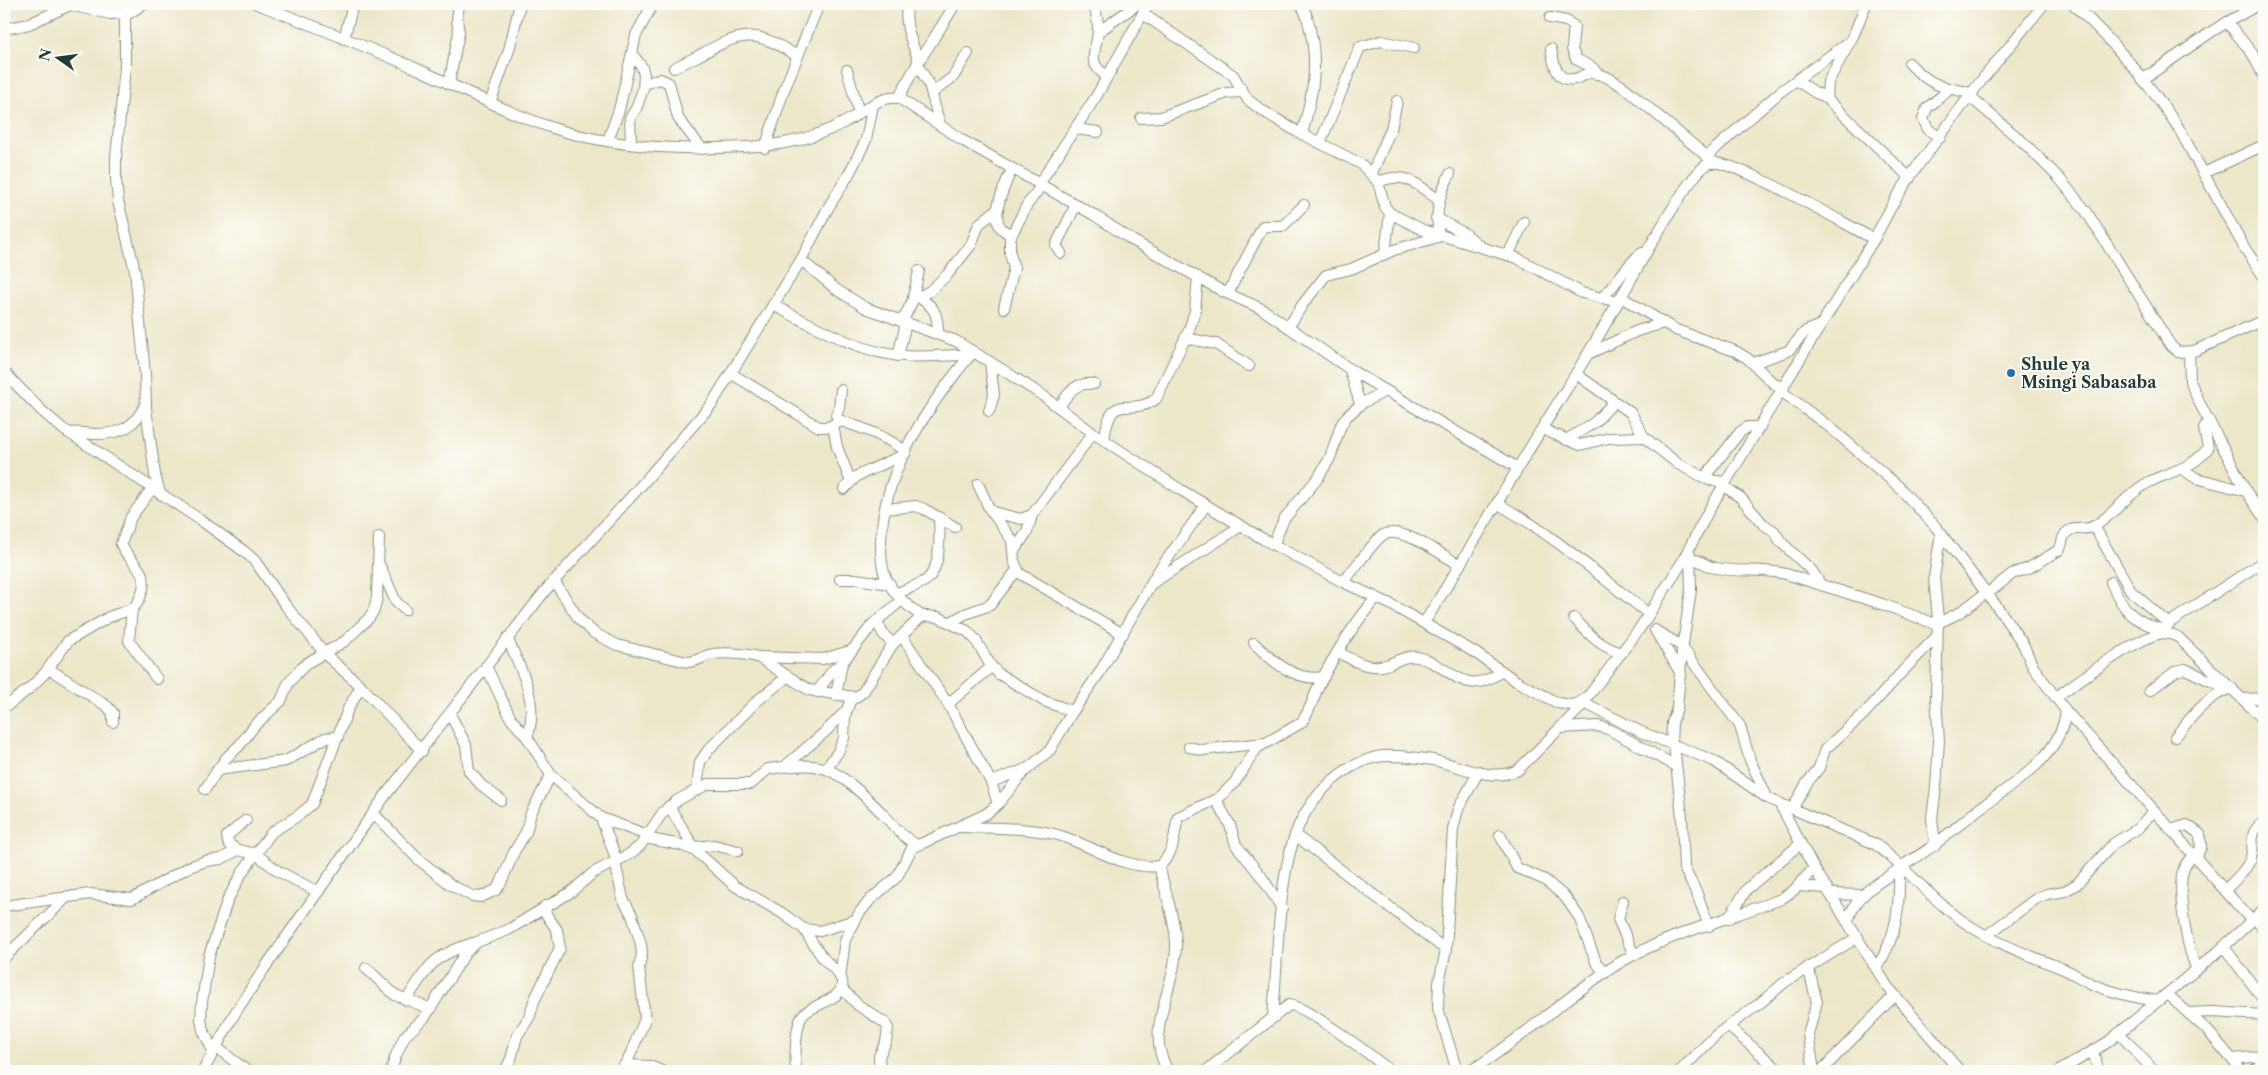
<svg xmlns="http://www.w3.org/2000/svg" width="2268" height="1075" viewBox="0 0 2268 1075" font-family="'Libre Caslon Text',serif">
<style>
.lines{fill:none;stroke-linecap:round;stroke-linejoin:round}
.minor-casing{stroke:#86927f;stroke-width:12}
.minor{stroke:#fff;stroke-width:10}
.poi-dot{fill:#1f6fb2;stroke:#fdfcf7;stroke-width:2}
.labels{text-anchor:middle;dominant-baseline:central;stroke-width:4;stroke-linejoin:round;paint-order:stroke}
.poi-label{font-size:16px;font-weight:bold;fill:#1f3d34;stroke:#fdfcf7;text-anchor:start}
</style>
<rect width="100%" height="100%" fill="#fdfcf7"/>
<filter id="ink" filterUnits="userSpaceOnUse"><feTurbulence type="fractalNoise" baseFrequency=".02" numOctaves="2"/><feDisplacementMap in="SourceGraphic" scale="10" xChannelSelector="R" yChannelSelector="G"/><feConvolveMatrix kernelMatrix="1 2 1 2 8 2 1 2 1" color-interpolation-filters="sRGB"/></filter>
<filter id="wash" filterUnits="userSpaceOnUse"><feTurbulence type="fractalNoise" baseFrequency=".0096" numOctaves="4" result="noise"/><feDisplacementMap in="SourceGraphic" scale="20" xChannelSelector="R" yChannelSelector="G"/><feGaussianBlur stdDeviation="1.12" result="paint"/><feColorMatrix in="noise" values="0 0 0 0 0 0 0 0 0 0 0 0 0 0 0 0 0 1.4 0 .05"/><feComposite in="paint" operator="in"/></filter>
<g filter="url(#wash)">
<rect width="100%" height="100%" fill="#ede7ca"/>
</g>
<g filter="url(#ink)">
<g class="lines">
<!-- minor casing -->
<g class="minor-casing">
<g id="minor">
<path d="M257,4C312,25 368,47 422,71C464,90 505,112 550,127C599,144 666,150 718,148C765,147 802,145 845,122C862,113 879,95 899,98L962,140L1094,215L1132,240L1222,291L1262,309L1354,372L1518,468"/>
<path d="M908,4C902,22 913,45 919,62"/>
<path d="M1094,4C1095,11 1098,19 1098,27C1099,49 1083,61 1107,76"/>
<path d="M1300,4C1306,10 1308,20 1310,29C1319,68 1312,96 1302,134"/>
<path d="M1866,4L1854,34L1828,82L1827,99L1910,178"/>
<path d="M2073,4C2113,41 2148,82 2178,127L2244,247L2264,277"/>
<path d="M125,13V67L116,157V179L118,201L135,271L145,374L146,408L155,475L160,494"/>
<path d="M1143,14L1233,75L1248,100L1263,111L1296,131L1361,164L1378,182L1385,207L1390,213L1423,230L1517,258L1582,293L1618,302"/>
<path d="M1550,18L1566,21L1574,26L1572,49L1576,59L1593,68L1597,74"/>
<path d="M2227,22L2252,53L2264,77"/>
<path d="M4,29L29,24L70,5L110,14L130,13L143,4"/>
<path d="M1098,32L1135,6"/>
<path d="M344,39L353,4"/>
<path d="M1551,49C1554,65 1557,85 1578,78C1583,76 1587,72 1593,73C1605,74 1615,82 1625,88L1715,163"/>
<path d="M1909,63C1930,86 1943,88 1973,93"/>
<path d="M917,64L929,84L940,125"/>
<path d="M674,68C682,64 690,60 698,56C741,32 755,28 798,57"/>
<path d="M847,70L859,113"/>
<path d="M1796,80L1816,93L1827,97"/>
<path d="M2142,80L2214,30L2259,4"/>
<path d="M449,84L459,32L457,20L459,4"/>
<path d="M644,84L660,79L669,83L678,118L702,149"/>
<path d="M932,93L953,77L968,53"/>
<path d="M1970,97L2024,143L2059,178L2086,211L2171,346L2178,352L2194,351L2264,320"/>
<path d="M899,98C914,64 937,36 955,4"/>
<path d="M490,103L509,50L520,4"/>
<path d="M1141,118L1161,117L1213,98L1227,93L1242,92"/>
<path d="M1075,129L1098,132"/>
<path d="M1940,138L1928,129L1923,119L1927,108L1950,89"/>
<path d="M608,140L619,110L636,35L653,4"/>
<path d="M1320,143L1360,47L1381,41L1414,48"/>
<path d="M631,144L630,118L636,109L643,89L644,75L642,67L632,54"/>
<path d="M765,148L784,90L819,4"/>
<path d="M1707,156L1780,92L1846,44"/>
<path d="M1372,173L1391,129L1397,101"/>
<path d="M2204,173L2264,145"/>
<path d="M1378,182C1406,170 1417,185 1439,200"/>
<path d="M1039,184L1097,95L1148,4"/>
<path d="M1436,218L1467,235L1479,245"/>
<path d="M1011,235C1008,233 1004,231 1002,229C989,216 1006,183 1012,169"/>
<path d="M1439,235C1435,212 1439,195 1450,174"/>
<path d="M1061,253L1056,246L1058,241L1076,205"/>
<path d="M1385,254L1390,213"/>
<path d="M1508,255L1524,222"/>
<path d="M801,260L837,290L866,308L956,341L998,367L1042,395L1093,433L1181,490L1263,539L1343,582L1390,604L1474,652L1516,681L1558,703L1571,705L1579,703L1590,694L1640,628L1681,564L1709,510L1805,351L1874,239L1895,200L1914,171L1977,86L2044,4"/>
<path d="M1228,293L1263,226H1283L1304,205"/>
<path d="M915,295C934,306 938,312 938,334"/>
<path d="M919,297L930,291L948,274L971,245L979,224L998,209"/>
<path d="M1621,297L1676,330L1735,351L1747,358L1774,384L1784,387"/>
<path d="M1601,298C1617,285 1625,265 1642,253"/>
<path d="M773,305C809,323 854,350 894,355C919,359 946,354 971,355"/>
<path d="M1004,308L1014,268L1010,253V238L1027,205L1041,186"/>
<path d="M902,322L912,302L919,271"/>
<path d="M1289,326L1303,304L1326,275L1351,269L1394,250L1441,236"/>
<path d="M1185,338L1216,344L1249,366"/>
<path d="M2189,353L2190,381L2199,402L2246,491L2264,518"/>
<path d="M1588,354L1637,331L1664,323"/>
<path d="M898,356L906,323"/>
<path d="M1753,363L1788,351L1806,331L1820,325"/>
<path d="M1350,370L1360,404"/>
<path d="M4,372L42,411L63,429L199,519L245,552L255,561L286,606L327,656L361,686L422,751"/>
<path d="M732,374L819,427H828L842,421"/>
<path d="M1576,374L1631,413L1644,437L1678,464L1709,480L1726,482"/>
<path d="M841,390L839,408L836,415L838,420C863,428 886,436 906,452"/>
<path d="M1781,391L1832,429L1898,486L1935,526L1998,608L2023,644L2033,667L2066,711L2252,921"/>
<path d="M1059,407C1069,393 1074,382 1094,384"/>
<path d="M989,411L994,395L990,362"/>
<path d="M833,425L837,447L851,482"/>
<path d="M1542,429L1580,445L1609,438L1644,437"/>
<path d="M69,433C78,431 87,434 96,434C122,434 134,427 146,404"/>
<path d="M1104,440C1112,387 1127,419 1156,399L1189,330L1195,311L1198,277"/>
<path d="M1566,440L1595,422L1614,402"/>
<path d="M2182,469L2196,478L2246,491"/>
<path d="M1704,478L1740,432L1748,427H1760"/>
<path d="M978,484L989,508L1012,540L1014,561L1019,573L1123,634"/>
<path d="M1724,486L1741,498L1763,524L1774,531L1781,542L1812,571L1821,585"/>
<path d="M844,489L857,476L905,454"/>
<path d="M1498,504C1553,534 1599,576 1649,614"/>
<path d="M885,509L916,506L924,509L955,527"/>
<path d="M993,512L1021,519L1032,515"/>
<path d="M2094,526L2131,591L2169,624"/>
<path d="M1273,545L1284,519L1318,478L1330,458L1341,425L1347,416L1364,402L1386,391"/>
<path d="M1014,551L1027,532L1032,515L1093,433"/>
<path d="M1690,559C1701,559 1706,567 1716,568C1739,573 1763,568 1786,574L1882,604L1938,625"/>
<path d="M380,566L396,602L405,610"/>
<path d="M840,579H856L890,584"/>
<path d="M554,581L579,619L594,633L617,645L687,662C695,662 699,659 706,656C718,651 746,654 758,657L809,690L854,697"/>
<path d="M1343,582C1351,574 1376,538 1383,535C1402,525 1443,556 1460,565"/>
<path d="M2111,582C2123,611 2133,621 2163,630"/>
<path d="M1151,584L1241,526"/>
<path d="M896,594C905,589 917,586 925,581C941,571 940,534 939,517"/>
<path d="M1987,594L2012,574L2029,568L2059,550C2062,546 2062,540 2064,536C2070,524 2085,532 2095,526C2115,513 2128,493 2149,482C2170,471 2193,469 2208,448L2204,428L2209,420"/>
<path d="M132,609L129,641L157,679"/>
<path d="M923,617C909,607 896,597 888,582C881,570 881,555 881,541C883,470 929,404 973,352"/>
<path d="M1574,618C1589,634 1600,647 1622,653"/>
<path d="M877,621L883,634L893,644"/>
<path d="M951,622L965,614L990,605L1017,570"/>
<path d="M1424,623C1456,572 1487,520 1518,468C1548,417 1581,368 1610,316C1625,291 1638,266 1653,241C1663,225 1695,166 1711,163C1733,158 1848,226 1874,239"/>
<path d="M1938,623L1959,613L1986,593"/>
<path d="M1655,630L1681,674"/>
<path d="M1656,631L1682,646"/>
<path d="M2159,634L2172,621L2264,561"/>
<path d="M902,636L948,704L991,782L998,804"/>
<path d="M507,638C521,668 540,704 527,737"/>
<path d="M1254,643C1273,662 1296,682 1324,677"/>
<path d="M1682,647L1740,726L1750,760L1767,797"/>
<path d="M1338,652C1354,661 1371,671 1389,664C1399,660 1407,655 1418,657C1453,666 1463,700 1502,671"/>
<path d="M757,657L823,659L850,651"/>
<path d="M486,666L511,719L527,737L551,775L601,818L647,835"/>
<path d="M49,669L107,706L113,713V722"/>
<path d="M2149,691L2176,671L2185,669L2228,689"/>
<path d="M817,692L833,670L842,663"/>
<path d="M836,695L842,663L873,624L902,600"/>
<path d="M2056,697C2077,682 2140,635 2163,633C2169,633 2173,635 2178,637L2264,720"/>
<path d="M2243,699L2264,698"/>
<path d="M1581,701L1641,732L1714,761L1767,798L1875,844C1903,865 1925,892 1952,913C1982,938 2025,954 2061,968C2072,972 2081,979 2092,984C2113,993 2136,998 2158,1001"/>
<path d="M948,704L991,667"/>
<path d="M4,708L30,688L45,673L68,641L109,617L132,609C138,604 140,599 142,592C150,570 128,562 121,544L131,517L152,489"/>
<path d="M450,714L466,745L469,771L481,785L501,800"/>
<path d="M1560,728L1598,726L1608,729L1676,766"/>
<path d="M2175,737C2191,718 2206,696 2232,688"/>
<path d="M1671,744L1672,723L1677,708L1682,651L1691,590L1690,555"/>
<path d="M1674,745L1682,817L1684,868L1697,894L1709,926"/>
<path d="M1189,747L1202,750L1264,743"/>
<path d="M784,767C795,766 807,764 819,767C839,770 868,799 883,814C894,826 902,837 917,845"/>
<path d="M826,769L838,752L844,738L845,716L850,701L863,692L892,645L920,618L926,616L938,617L967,631L975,639L991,666L999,674L1044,701L1072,711"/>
<path d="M217,770L286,761L325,738L338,737"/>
<path d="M991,782L1026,769"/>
<path d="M205,789L226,758L239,746L255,725L281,701L288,684L297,673L307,663L345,641L369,618L374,610L377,598L379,537"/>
<path d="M697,789L700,762L709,749L757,701L788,676"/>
<path d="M1216,800L1230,825L1236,845L1261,876L1282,908"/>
<path d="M1779,803L1814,868L1887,986L1960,1071"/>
<path d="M669,806L696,851"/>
<path d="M1792,809L1807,783L1819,768L1825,749L1864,714L1902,672L1937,636"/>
<path d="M373,813L418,859L451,885L472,896L481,897L496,890L501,883L514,852L526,832L531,813L551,775"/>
<path d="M601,818L617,861"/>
<path d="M246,820L227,836L228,842L231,846L238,850L256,854L278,871L318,892"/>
<path d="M961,827C992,828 1024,827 1054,834C1090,843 1121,870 1159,866C1176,852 1173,837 1178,817L1219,798L1235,782L1257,748L1301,723C1310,712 1313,698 1319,685C1335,654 1354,624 1376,598"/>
<path d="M2171,830L2187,825L2200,834L2201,847L2196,858"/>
<path d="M1295,835L1446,950"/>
<path d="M1500,835L1517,868L1545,880L1565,897L1579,917L1596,962L1605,973"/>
<path d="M645,838L681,845L696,851L735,886L782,913L804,929L820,931L855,920"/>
<path d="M1935,846L1932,818L1936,787L1939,741L1936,698L1938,619L1934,578L1941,533"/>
<path d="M694,847L714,845L738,851"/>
<path d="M2193,855C2190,859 2186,863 2184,868C2176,890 2187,949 2197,969"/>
<path d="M615,862L623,899L632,915L641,944L642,954L639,967L645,1019L628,1060L620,1071"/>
<path d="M1159,866C1165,891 1174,916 1176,941C1178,988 1142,1027 1168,1071"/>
<path d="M1901,866C1930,851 1950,832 1975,812C2011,784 2060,760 2066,711"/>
<path d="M1798,886L1827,888"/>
<path d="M2225,890C2234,881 2245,872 2250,860C2257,843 2245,835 2264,822"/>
<path d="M1831,894L1862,895"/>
<path d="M1623,901L1618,919L1634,955"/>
<path d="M4,906L90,894L132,899L189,867L206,861L221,859L238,850"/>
<path d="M2256,918L2264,930"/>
<path d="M1728,919L1747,889L1800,844"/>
<path d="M1848,920C1857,893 1879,882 1903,867"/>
<path d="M1987,935L2037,898L2047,894L2065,891L2077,884L2113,844L2137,829L2154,811"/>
<path d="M2224,947L2264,1000"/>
<path d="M4,958L68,896"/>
<path d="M1808,967L1817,1002L1808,1034L1814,1071"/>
<path d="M366,968L395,995L431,1009"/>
<path d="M1876,968C1897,938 1900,906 1899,870"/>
<path d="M840,977L845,940L860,912L871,899L897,877L912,848L986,814L997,805L1024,772L1050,750L1071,714L1100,672L1157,573L1206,505"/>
<path d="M841,988L858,1005L885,1023L888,1028L886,1042L879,1056L880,1071"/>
<path d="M2167,994L2207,1030L2242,1071"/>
<path d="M406,1000C431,964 429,958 473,943"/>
<path d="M2188,1013L2212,1012L2264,1015"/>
<path d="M1273,1016C1278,960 1277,876 1299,825C1313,794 1343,765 1376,757C1392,754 1410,757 1426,759C1455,762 1489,784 1518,770L1584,704"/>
<path d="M1728,1026L1780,1071"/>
<path d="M2119,1033L2154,1071"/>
<path d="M216,1047L247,1071"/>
<path d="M213,1051L203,1030L201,1019L202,1002L209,956L228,899L243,871L272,832L299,815L312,804L348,709L361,686"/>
<path d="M2093,1052L2099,1071"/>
<path d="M2232,1059L2264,1056"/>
<path d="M625,1065L650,1066L662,1071"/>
<path d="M203,1071L235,1013L264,969L385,796L545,591L638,489L711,405L801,260L828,208L849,174L866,140L873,105"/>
<path d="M391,1071L396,1055L405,1036L425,1017L466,952L477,942L508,930L571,892L593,873L628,855L640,846L663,812L678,800L708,784H751L768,769L784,767L825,732L846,711"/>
<path d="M505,1071L511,1059L517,1036L530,1016L534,1001L560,948L557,930L546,914L545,906"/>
<path d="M796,1071C795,1058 795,1025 803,1015C811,1004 850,999 841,978C837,970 828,964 823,958C816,949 810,939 804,929"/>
<path d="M1206,1071L1289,1005C1305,1005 1375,1058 1390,1071"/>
<path d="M1457,1071L1438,1008L1439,983L1446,950L1453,829L1458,809L1479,771"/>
<path d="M1470,1071C1523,1039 1568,994 1621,962C1666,935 1731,918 1781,899L1794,890L1814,868"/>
<path d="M1680,1071L1716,1035L1759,1004L1785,982L1858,937"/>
<path d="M1821,1071L1895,995"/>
<path d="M2059,1071L2108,1042L2219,951L2264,909"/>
<path d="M2254,1071L2264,1061"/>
</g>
</g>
<!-- minor -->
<use href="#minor" class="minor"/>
</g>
</g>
<!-- markers -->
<circle class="poi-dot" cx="2011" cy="373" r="5"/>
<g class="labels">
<!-- poi labels -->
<g class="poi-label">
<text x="2021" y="364">Shule ya<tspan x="2021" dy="18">Msingi Sabasaba</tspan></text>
</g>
</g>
<!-- margin -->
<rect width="2268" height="1075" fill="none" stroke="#fdfcf7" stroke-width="20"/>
<!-- north arrow -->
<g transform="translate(58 58) rotate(284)" stroke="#fdfcf7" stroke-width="4" paint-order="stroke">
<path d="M0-4L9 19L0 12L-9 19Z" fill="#1f3d34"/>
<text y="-8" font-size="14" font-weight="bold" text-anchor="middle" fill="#1f3d34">N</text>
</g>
</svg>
